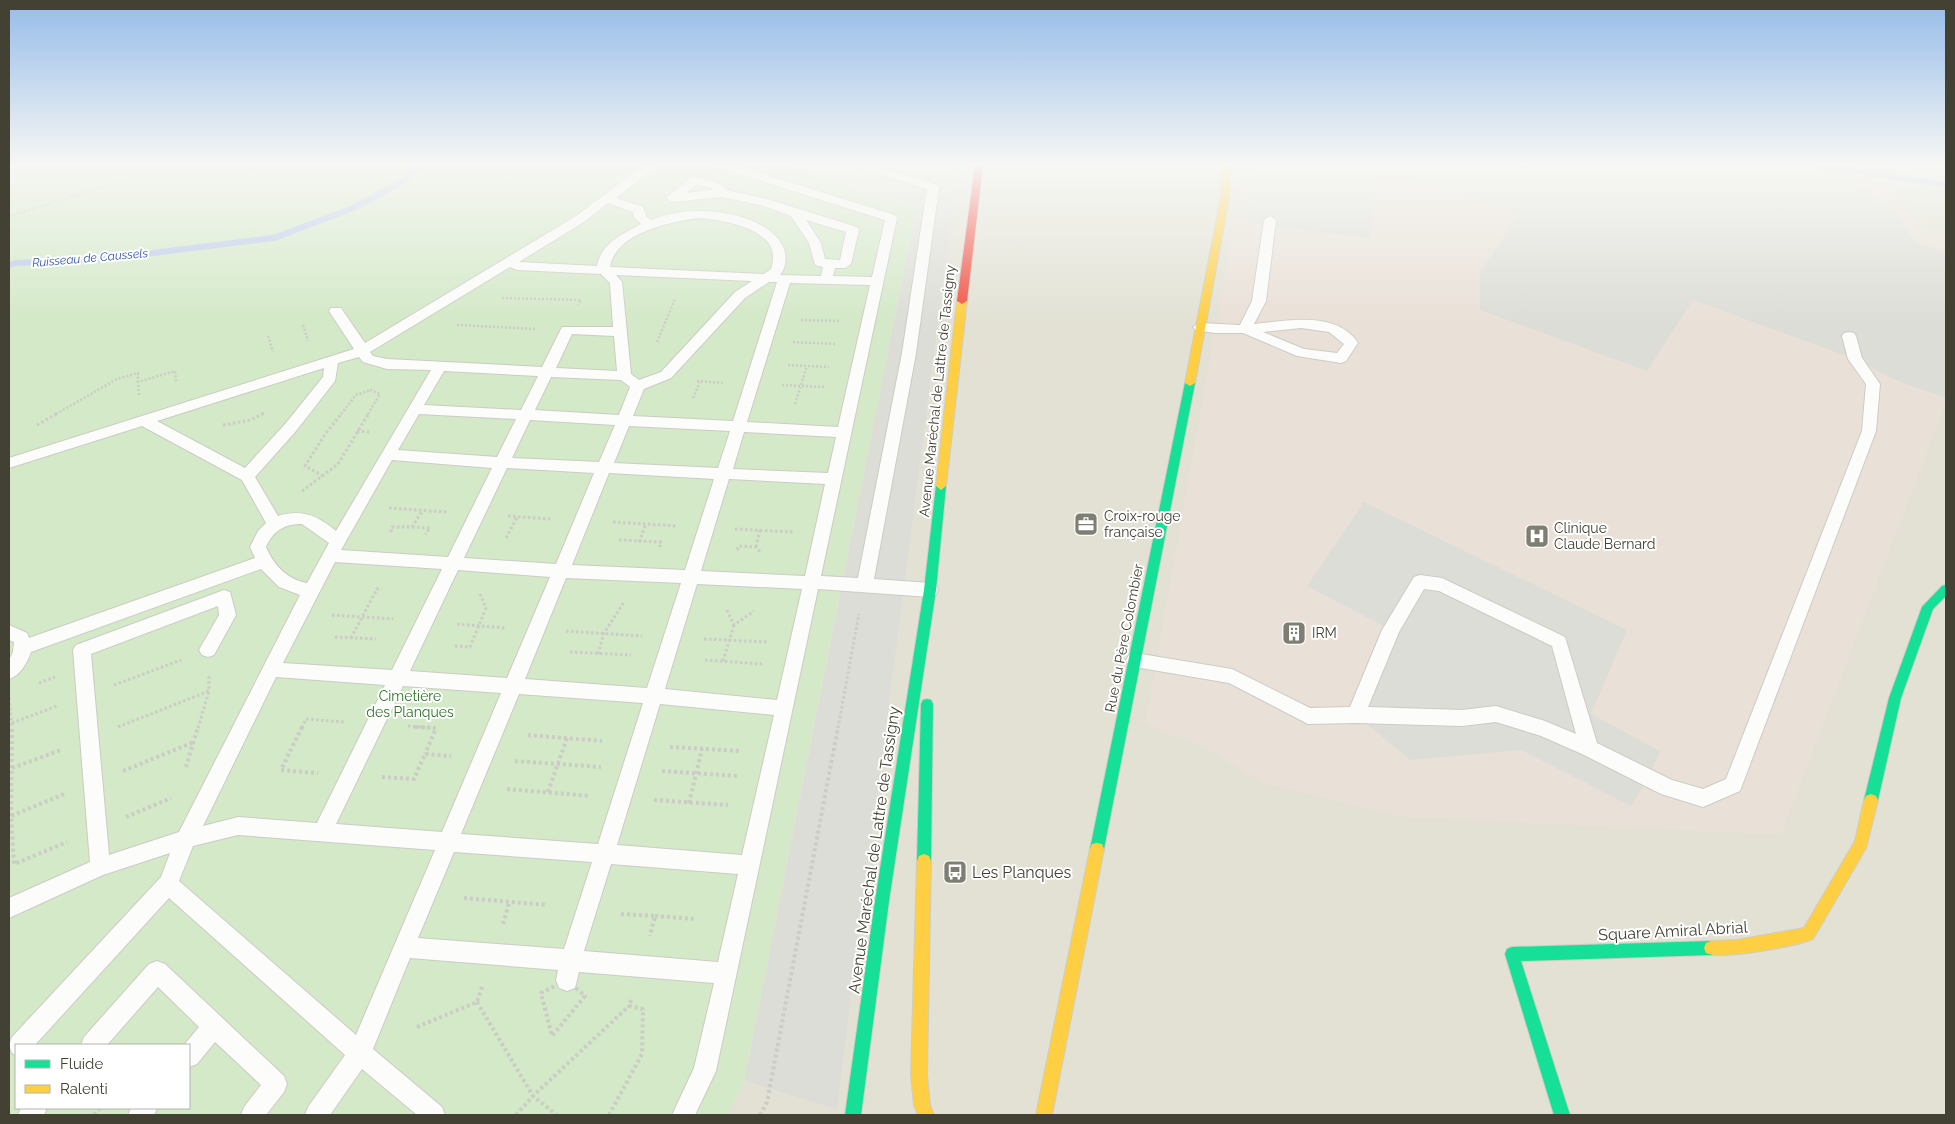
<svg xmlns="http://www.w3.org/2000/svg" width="1955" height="1124" viewBox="0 0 1955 1124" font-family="Raleway,sans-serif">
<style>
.residential{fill:#e2e1d4}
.medical{fill:#e9e0d7}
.green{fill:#d3e9c7;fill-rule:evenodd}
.parking{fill:#ddddd7}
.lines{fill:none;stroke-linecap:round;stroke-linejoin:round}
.stream{fill:#b8c9eb;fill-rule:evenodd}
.lane-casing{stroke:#ccccc5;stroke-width:2}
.fast-casing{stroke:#cecec0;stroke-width:2}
.slow-casing{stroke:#cecec0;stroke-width:2}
.jam-casing{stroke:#cecec0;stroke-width:2}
.path-far2{stroke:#ccccc6;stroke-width:2.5;stroke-dasharray:2 2;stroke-linecap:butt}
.path-far1{stroke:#ccccc6;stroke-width:3;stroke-dasharray:2.5 2.5;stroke-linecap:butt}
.path{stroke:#ccccc6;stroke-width:4;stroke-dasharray:3 3;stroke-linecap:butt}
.lane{fill:#fcfcfb;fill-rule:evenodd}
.fast{fill:#16e098;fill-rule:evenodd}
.slow{fill:#ffcf43;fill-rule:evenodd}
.jam{fill:#f24e42;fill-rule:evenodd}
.labels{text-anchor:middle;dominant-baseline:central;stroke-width:4;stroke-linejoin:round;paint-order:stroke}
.far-water-label{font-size:12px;font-style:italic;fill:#3157ab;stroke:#fff}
.street-label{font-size:14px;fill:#434134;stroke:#fff}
.poi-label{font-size:14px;fill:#434134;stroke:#fff;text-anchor:start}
.park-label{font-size:14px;fill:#32732a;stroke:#fff}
.near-street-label{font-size:16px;fill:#434134;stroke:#fff}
.near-poi-label{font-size:16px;fill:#434134;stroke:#fff;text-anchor:start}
</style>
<rect width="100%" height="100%" fill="#eeeee7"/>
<!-- residential -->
<path class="residential" d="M969,165H1946V1115H728L744,1081L837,1110L957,178Z"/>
<!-- medical -->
<path class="medical" d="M1240,165H1832L1892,190L1930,232L1946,237V408H1944L1781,835L1403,817L1262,783L1206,748L1145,725L1238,198Z"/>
<!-- green -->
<path class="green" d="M9,165H780L916,208L744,1081L728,1115H9ZM16,1045H189V1108H16Z"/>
<!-- parking -->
<g class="parking">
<path d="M780,165H926L957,178L837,1110L744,1081L916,208Z"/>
<path d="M1250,165H1781L1815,177L1825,171L1860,186L1892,209L1917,244L1946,253V398L1895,380L1855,359L1693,300L1647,371L1480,310V272L1519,214L1440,186L1376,176L1370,238L1247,223Z"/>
<path d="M1364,502L1627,630L1591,714L1660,751L1648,778L1631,806L1521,750L1410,760L1356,715L1391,630L1307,586Z"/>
</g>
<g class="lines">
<!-- stream -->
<g class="stream">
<path d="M416,165H426L405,184L356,210L275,241L104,262L16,266L9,268V262L15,260L104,256L273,235L350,206L399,180Z"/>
<path d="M1814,165H1836L1946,182V188L1818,168Z"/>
</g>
<!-- lane casing -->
<g class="lane-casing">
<g id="lane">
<path d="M644,165H658L616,198L643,207L646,216L651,220C666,215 684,210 700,211C728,211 772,220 784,249C787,257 786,268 780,275L821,276L823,267L815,265L809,243L791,216L760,205L722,197L672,202L666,198L691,178L695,177L720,184L726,190L767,199L857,227L859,230L851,264L845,268H835L833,276L872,277L885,220L717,167L715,165H734L895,215L897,218L821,576L858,578L902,353L927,189L857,167L855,165H874L937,185L939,187L916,353L874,579L930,583L936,585L938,590L936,595L930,597L818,589L716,1071L695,1115H672L694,1068L714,983L579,972L575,988L567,991L559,988L556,980L558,970L410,958L373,1049L442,1107L445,1115H417L362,1069L330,1115H305L308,1107L345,1055L169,898L35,1045H16V1055L12,1053L9,1045L12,1037L161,877L170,853L103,875L9,918V898L90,862L73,650L76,645L224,590L230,592L236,615L214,655L208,657L202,655L199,650L219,615L218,606L91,654L109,855L179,832L300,595L279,587L261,569L31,652C27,663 20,676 9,679V660L13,652L14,642L9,640V625L27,633L29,638L255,558L250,547L258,531L266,523L242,480L142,426L9,468V458L354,349L329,311L331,308H341L365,343L576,216ZM697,184L712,188L713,190L686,193ZM608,203L633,212L634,217L641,224C623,234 601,243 597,266L519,262L584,222ZM698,218C719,219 774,228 773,257C773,261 772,266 771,269L764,274L610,267C615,233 670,222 698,218ZM806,220L846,232L840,260L825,259L821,243ZM510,267L517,270L601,274L610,283L613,327H562L542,367L387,359L373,356L370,352ZM616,275L752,281L735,292L661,372L639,380L631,374L622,282ZM769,282H777L733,421L633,416L644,389L671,378L745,298ZM790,283L870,285L838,427L747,422ZM572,334L614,336L617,371L556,368ZM359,357L363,362L387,369L431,370L336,531C317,515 301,509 278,516L255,477L296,431L335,381L338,363ZM324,368L323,377L286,423L245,468L157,421ZM444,371L538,376L521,410L424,405ZM551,377L621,380L630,387L619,415L535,410ZM419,414L516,419L497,457L398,450ZM530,420L615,425L599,462L512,458ZM629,426L730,431L718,468L614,463ZM744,432L836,437L828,473L733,469ZM392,460L492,468L448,557L341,550ZM507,468L594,473L556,564L464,558ZM609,473L714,479L685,570L572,565ZM729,479L825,484L805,576L701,571ZM302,524L329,543L307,583C286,579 274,565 266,547C273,531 284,524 302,524ZM335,562L442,569L392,670L283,663ZM458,570L550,577L507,678L410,671ZM566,578L681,583L647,688L525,679ZM697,584L802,589L777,700L665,689ZM276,677L385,685L317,823L238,817L203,826ZM403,686L501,693L442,832L336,824ZM519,694L643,703L598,844L461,834ZM660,704L774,715L742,855L617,845ZM238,835L435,850L356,1035L179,881L193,846ZM454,852L592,862L564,949L418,938ZM611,864L738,874L718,962L584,951Z"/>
<path d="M1270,216L1276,220L1266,301L1254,324C1287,321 1336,310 1358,343L1346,361L1341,363L1297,356L1243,333H1215L1195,330L1193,327L1200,323L1240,325L1252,301L1264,220ZM1301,328L1329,332L1344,344L1337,353L1304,349L1263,332Z"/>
<path d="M1849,332L1854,333L1856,336L1862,358L1880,384L1876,431L1740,791L1703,807L1661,794L1582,754L1541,736L1496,722L1462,726L1356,723L1308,724L1229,683L1135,667L1129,665L1126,660L1129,655L1135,653L1232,669L1310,708L1350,707L1382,630L1414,577L1420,575L1442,578L1565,637L1597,743L1672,780L1703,789L1726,779L1862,431L1866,384L1848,359L1842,336L1844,333ZM1424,589L1439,591L1552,646L1576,734L1545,721L1496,706L1462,710L1368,707L1399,632Z"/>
<path d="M157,961L165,964L284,1076L287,1084L284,1092L266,1115H241L244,1107L261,1085L215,1042L197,1064L189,1067V1045H184L199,1027L158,987L107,1045H81L84,1037L149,964Z"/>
<path d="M21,1108H47L44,1115H18Z"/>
<path d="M131,1108H157L154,1115H128Z"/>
</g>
</g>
<!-- fast casing -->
<g class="fast-casing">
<g id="fast">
<path d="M1190,380L1195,383L1104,849L1102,854L1097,855L1092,854L1090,849L1185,383Z"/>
<path d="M941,482L946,486L936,590L889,901L861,1115H845L875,901L924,590L936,486Z"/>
<path d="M1946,585V596L1933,609L1901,698L1878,800L1876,804L1871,806L1866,804L1864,800L1889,698L1922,607L1942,586Z"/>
<path d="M927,699L931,700L933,704L931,861L929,866L924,868L919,866L917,861L921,704L923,700Z"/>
<path d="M1711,941L1716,943L1718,948L1716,953L1711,955L1521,961L1570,1115H1554L1505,954L1507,949L1512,947Z"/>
</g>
</g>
<!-- slow casing -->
<g class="slow-casing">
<g id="slow">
<path d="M1222,165H1230L1229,197L1195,383L1190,386L1185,383L1221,197Z"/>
<path d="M962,298L967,301L946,486L941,490L936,486L957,301Z"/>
<path d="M1871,794L1876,796L1878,800L1866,848L1813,939C1796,946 1722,960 1706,953L1704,948L1706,943L1711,941L1737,940L1804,928L1855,841L1864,800L1866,796Z"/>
<path d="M1097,843L1102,844L1104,849L1052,1115H1036L1090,849L1092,844Z"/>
<path d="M924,854L929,856L931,861L927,1075L930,1105L934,1115H918L914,1105L911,1075L917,861L919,856Z"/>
</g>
</g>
<!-- jam casing -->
<g class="jam-casing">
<path id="jam" d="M975,165H983L967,301L962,304L957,301Z"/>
</g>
<!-- path-far2 -->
<g class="path-far2">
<path d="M9,216L133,178L159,165"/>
<path d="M502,298L581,300L578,305"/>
<path d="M801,320L840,321"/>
<path d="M303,325L308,341"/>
<path d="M457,325L536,329"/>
<path d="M268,336L273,352"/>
<path d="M657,342L675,299"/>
<path d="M793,342L835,344"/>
<path d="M788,365L829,367"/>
<path d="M697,381L723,383"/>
<path d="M782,385L825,387"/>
<path d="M139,395L138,382L175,371L176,383"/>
<path d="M693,398L700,382"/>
<path d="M795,404L807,366"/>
<path d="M56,414L117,379L138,373V382"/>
<path d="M262,414L264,413"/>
<path d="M341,414L356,395L371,390"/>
<path d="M368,414L380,394L371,390L372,388"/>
</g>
<!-- path-far1 -->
<g class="path-far1">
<path d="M37,425L58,413"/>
<path d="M223,425L251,420L264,413"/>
<path d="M357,431L369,432"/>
<path d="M323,476L305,466L326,433L342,413"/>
<path d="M302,491L338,464L369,413"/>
<path d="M389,508L447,512"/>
<path d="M508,516L552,519"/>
<path d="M613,522L677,526"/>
<path d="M412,527L430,528L425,534"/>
<path d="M735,529L794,532"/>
<path d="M391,532L392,527H412L423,510"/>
<path d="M506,538L517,517"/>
<path d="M619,540L661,542L660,547"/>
<path d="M639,542L646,524"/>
<path d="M756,547L760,530"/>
<path d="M737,550L739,546L756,547L761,553"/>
<path d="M727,610L734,625L754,611"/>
<path d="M332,615L393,619"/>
<path d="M457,624L505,628"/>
<path d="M566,631L642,636"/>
<path d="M335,637L376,639"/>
<path d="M351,638L377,589H382"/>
<path d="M704,639L767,642"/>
<path d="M455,646L470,647L486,608L480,594"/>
<path d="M570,652L631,655"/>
<path d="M598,654L604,633L624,602"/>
<path d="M705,660L762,664"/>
<path d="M723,661L734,625"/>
<path d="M39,683L55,677"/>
<path d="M114,685L181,660"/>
<path d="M9,698L12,728"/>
<path d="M12,723L57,706"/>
<path d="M408,726L433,728"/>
<path d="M118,727L209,691V676"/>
<path d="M198,728L209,691"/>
<path d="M302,728L306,719L344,722"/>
<path d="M838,728L859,614"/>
</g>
<!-- path -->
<g class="path">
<path d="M302,727L281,770L318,773"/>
<path d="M415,727L436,728L425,754"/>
<path d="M528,735L602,741"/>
<path d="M670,747L741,751"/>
<path d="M515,761L601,767"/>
<path d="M186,767L198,727"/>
<path d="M12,768L61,750"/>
<path d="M123,771L194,742"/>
<path d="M662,771L738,776"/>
<path d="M382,777L414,779L425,754L451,756"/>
<path d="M507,789L590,796"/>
<path d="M548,792L567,738"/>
<path d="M64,794L11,816L14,864L67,842"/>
<path d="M654,800L728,805"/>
<path d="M689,803L702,749"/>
<path d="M11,816L12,727"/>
<path d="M126,817L171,798"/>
<path d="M464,898L547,905"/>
<path d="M621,914L655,916L650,936"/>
<path d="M655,916L697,919"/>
<path d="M503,924L509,903"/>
<path d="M567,980L585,996L552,1036L541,993Z"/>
<path d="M477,1002L533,1096L557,1115"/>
<path d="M417,1027L477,1002L483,984"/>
<path d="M94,1115L100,1108"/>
<path d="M516,1115L533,1096L629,1006"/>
<path d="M609,1115L642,1054L643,1009L629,1006L632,997"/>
<path d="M760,1115L767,1102L838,727"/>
</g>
<!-- lane -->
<use href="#lane" class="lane"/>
<!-- fast -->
<use href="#fast" class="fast"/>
<!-- slow -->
<use href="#slow" class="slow"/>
<!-- jam -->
<use href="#jam" class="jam"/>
</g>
<!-- sky -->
<linearGradient id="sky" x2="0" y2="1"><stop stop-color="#95bce9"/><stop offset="0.51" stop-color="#f7f7f4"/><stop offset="1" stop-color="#f7f7f4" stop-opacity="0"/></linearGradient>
<rect width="1955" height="323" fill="url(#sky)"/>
<!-- icons -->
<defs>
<g id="office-square" transform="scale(1.25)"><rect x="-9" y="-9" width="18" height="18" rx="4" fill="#7f7e73" stroke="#fff"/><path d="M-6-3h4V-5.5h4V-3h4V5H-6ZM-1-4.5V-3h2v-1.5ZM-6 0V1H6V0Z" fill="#fff"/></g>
<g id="hospital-square" transform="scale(1.25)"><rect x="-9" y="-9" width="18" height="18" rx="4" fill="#7f7e73" stroke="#fff"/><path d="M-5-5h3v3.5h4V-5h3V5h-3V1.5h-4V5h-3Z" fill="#fff"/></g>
<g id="building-square" transform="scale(1.25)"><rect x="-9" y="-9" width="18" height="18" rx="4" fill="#7f7e73" stroke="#fff"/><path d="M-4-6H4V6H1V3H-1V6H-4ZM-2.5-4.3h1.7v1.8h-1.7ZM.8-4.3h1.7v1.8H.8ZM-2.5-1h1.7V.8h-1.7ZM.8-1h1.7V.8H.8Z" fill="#fff"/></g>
<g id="bus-square" transform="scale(1.25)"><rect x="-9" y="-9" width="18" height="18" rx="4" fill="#7f7e73" stroke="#fff"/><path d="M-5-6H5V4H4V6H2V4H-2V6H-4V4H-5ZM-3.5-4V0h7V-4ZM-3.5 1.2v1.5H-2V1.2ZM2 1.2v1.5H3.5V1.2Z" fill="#fff"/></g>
</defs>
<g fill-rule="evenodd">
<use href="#office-square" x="1086" y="524"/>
<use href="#hospital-square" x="1537" y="536"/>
<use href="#building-square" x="1294" y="633"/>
<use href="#bus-square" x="955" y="872"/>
</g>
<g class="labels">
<!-- far-water labels -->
<g class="far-water-label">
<text transform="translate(90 258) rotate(-5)">Ruisseau de Caussels</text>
</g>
<!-- street labels -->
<g class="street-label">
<text transform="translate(937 391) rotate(-84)">Avenue Maréchal de Lattre de Tassigny</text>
<text transform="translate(1124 638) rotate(-79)">Rue du Père Colombier</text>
</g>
<!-- poi labels -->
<g class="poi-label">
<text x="1104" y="516">Croix-rouge<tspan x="1104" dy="16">française</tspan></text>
<text x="1554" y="528">Clinique<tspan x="1554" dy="16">Claude Bernard</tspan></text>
<text x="1312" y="633">IRM</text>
</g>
<!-- park labels -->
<g class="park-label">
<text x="410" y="696">Cimetière<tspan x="410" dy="16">des Planques</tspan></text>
</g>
<!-- near-street labels -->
<g class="near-street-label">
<text transform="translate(874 850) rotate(-82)">Avenue Maréchal de Lattre de Tassigny</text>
<text transform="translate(1673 931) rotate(-3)">Square Amiral Abrial</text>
</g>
<!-- near-poi labels -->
<g class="near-poi-label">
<text x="972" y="872">Les Planques</text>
</g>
</g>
<!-- border -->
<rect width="1955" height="1124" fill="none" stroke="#434134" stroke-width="20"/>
<!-- legend -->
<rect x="15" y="1044" width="175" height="65" fill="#ffffff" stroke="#b4b3ae"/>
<rect x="25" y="1060" width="25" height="8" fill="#16e098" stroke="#b4b3ae"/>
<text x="60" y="1069" font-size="15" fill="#434134">Fluide</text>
<rect x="25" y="1085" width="25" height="8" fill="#ffcf43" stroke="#b4b3ae"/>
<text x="60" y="1094" font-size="15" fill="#434134">Ralenti</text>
</svg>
